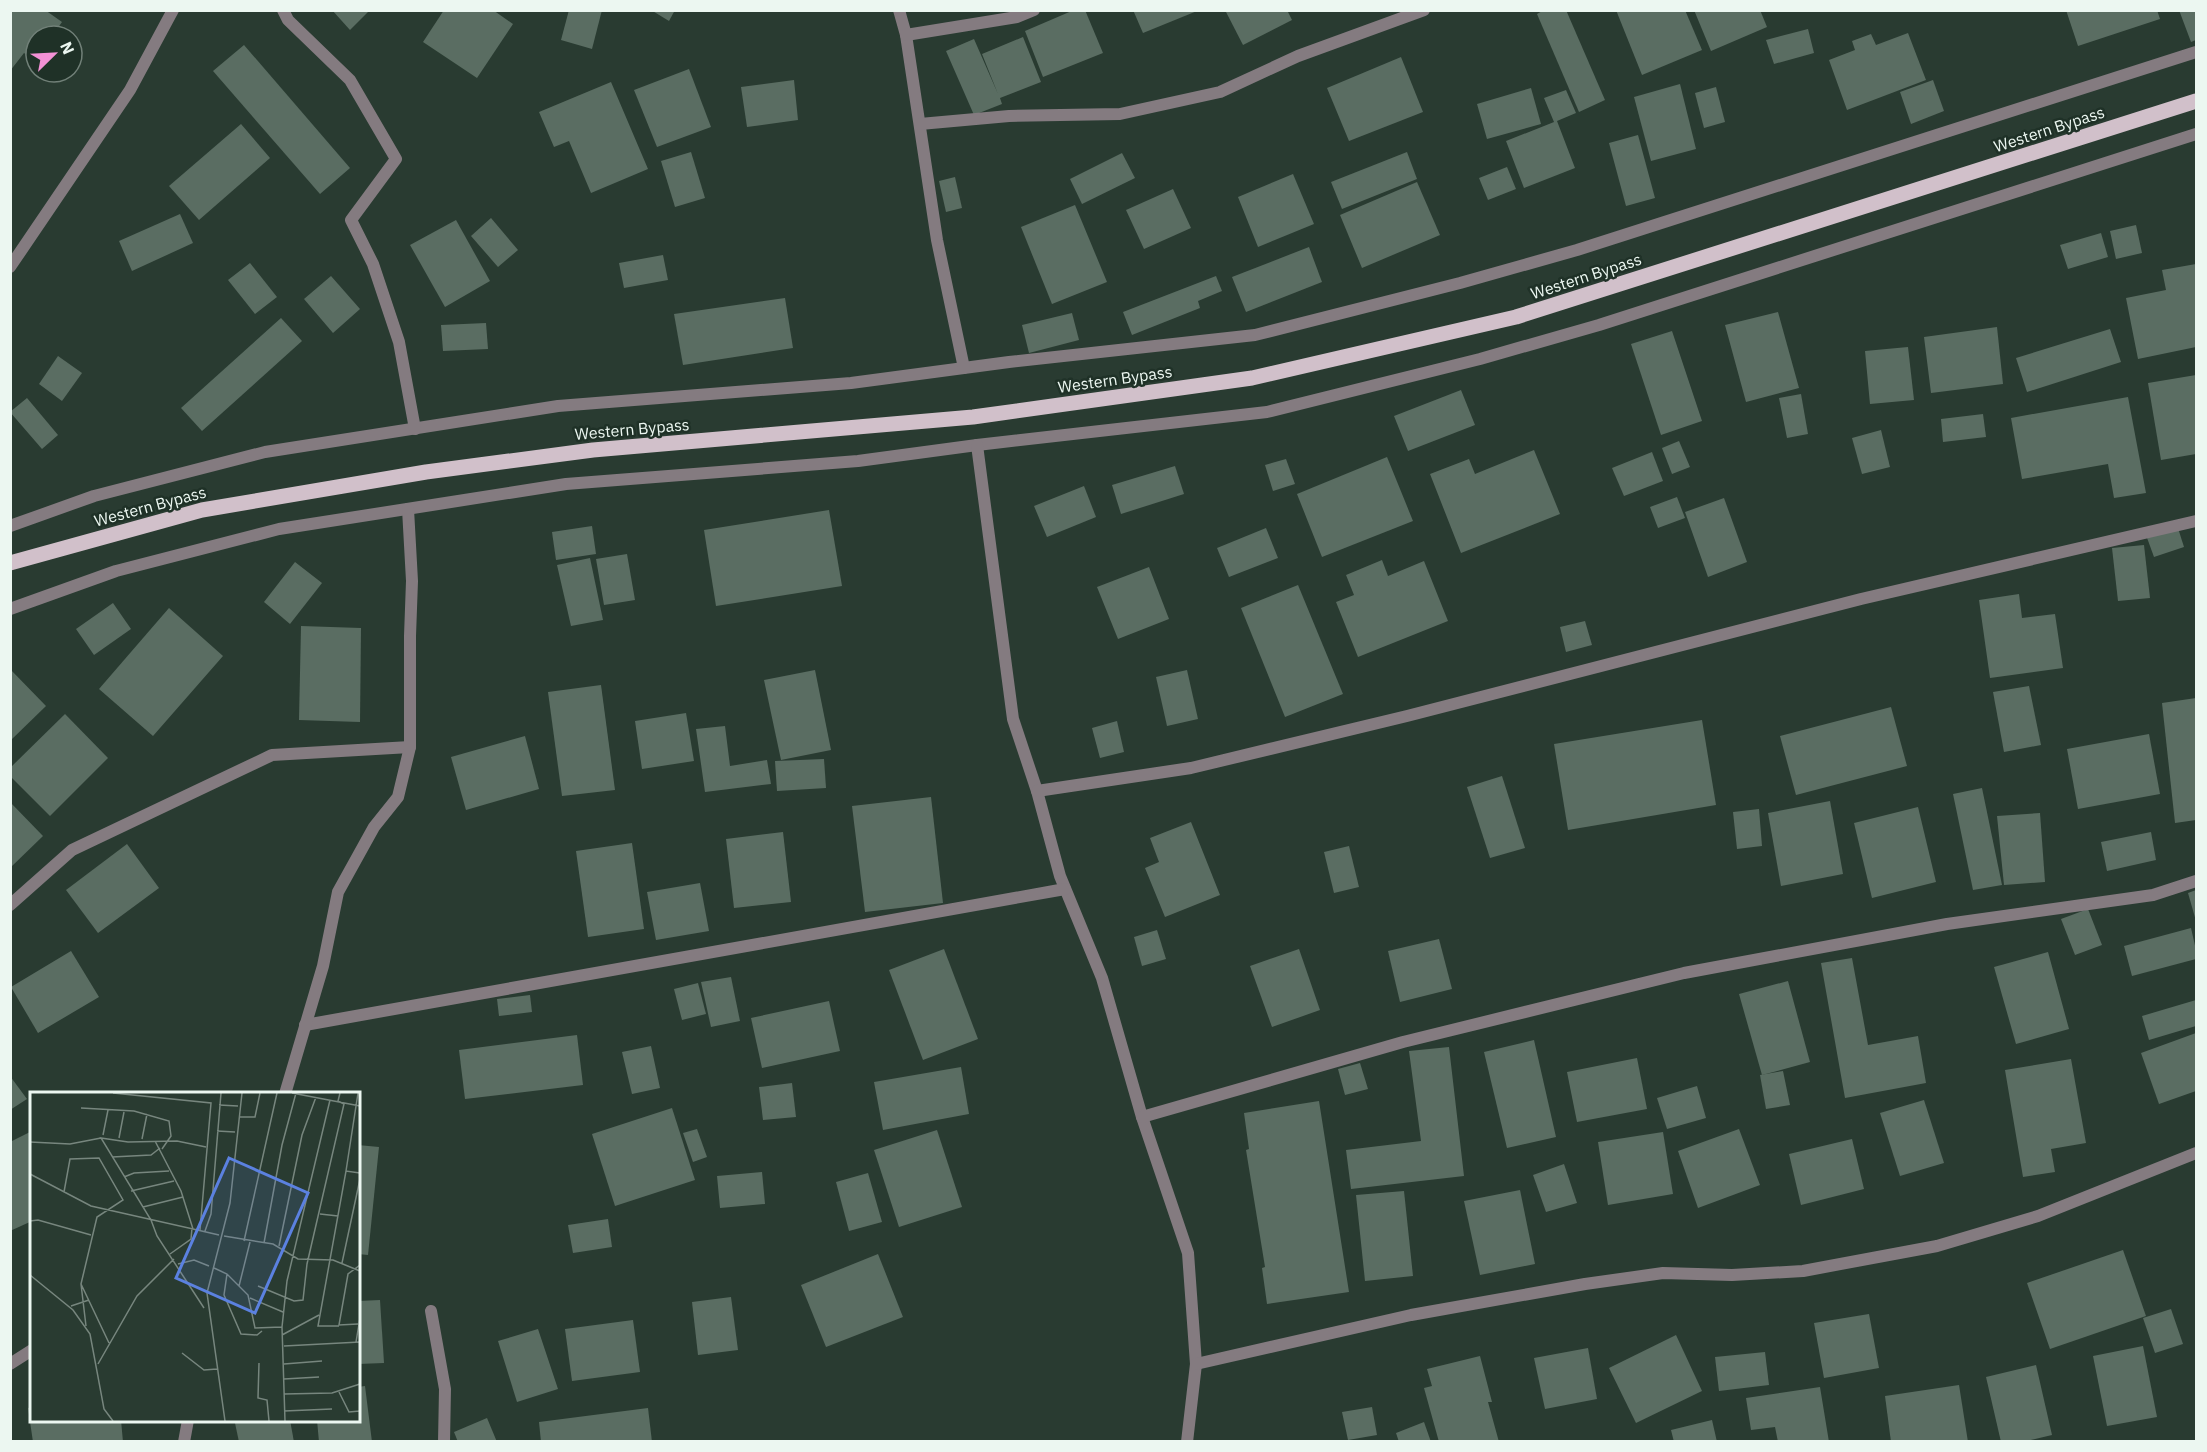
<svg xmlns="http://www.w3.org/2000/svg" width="2207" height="1452" viewBox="0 0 2207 1452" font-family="'IBM Plex Sans',sans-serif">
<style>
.building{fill:#5a6d62}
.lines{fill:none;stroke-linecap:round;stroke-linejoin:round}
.lane{stroke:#847b80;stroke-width:12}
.street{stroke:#847b80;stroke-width:12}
.primary{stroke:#d1c0ca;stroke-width:15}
.labels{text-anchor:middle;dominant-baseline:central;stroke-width:5;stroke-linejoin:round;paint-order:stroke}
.street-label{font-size:16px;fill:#ecf7f1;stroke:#1f3127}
.inset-road{fill:none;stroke:#77867e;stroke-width:1.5}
.view{fill:#5b81e0;fill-opacity:0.15;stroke:#5b81e0;stroke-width:3}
.inset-edge{fill:none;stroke:#ecf7f1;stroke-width:3}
</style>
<rect width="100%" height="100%" fill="#293b31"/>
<!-- building -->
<g class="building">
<path d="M10,10H45L62,22L52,36H36L35,61L24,53L10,71Z"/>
<path d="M332,10H370L350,30Z"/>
<path d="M444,10H493L513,24L477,78L423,42Z"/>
<path d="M569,10H602L592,49L561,40Z"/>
<path d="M651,10H675L669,21Z"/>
<path d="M1074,10H1085L1103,53L1043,77L1025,31Z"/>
<path d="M1133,10H1197V11L1143,33Z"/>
<path d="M1225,10H1287L1292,20L1243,45Z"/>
<path d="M1544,10H1566L1605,100L1579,112L1537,14Z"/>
<path d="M1616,10H1685L1702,50L1642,75Z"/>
<path d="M1694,10H1760L1767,27L1711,51Z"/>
<path d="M2066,10H2157L2160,19L2078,46Z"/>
<path d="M2179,10H2196V40L2191,42Z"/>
<path d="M1808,29L1814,53L1774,64L1766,40Z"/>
<path d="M1908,33L1926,80L1847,110L1829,60L1855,50L1852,41L1871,34L1876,45Z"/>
<path d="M1023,37L1041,82L1000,98L1002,104L974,115L946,51L974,39L998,94L982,54Z"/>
<path d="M244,45L350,168L320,194L213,71Z"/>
<path d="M1401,57L1423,112L1349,141L1327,88Z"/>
<path d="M689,69L711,127L657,147L634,90Z"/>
<path d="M794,80L798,120L747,127L741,87Z"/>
<path d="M1933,80L1944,111L1911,124L1900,92Z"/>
<path d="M611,82L648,169L591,193L569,141L554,147L539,112Z"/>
<path d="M1680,84L1696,149L1651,161L1634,97Z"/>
<path d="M1716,87L1725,122L1704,128L1695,93Z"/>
<path d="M1531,88L1541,124L1487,139L1477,104Z"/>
<path d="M1566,90L1576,113L1557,121L1575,168L1524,188L1506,141L1554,122L1544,98Z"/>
<path d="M241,124L270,158L199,220L169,186Z"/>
<path d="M1638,135L1655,198L1626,206L1609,143Z"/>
<path d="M691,152L705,198L675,207L661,161Z"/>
<path d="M1407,152L1417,179L1342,209L1331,182Z"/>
<path d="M1122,153L1135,178L1082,204L1070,179Z"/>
<path d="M1507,167L1516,189L1488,200L1479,178Z"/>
<path d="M1293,174L1314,224L1258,247L1238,197Z"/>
<path d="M955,177L962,208L946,212L939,181Z"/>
<path d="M1417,182L1440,235L1362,268L1340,215Z"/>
<path d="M1173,189L1191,228L1144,249L1126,210Z"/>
<path d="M1075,205L1107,282L1052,304L1021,227Z"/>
<path d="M180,214L193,243L132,271L119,241Z"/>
<path d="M491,218L518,250L498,267L471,236Z"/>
<path d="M456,220L490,281L445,307L410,245Z"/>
<path d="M2136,225L2142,253L2116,259L2110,231Z"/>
<path d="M2101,233L2108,257L2068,269L2060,245Z"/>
<path d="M1309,247L1322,282L1246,312L1232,277Z"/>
<path d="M663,255L668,280L624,288L619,263Z"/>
<path d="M250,263L277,297L255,314L228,280Z"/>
<path d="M2196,264V347L2138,359L2126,298L2166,290L2162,270Z"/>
<path d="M331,276L360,309L333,333L304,299Z"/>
<path d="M1216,276L1222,291L1198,301L1200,308L1132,335L1123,312Z"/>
<path d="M785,298L793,348L683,365L674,314Z"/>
<path d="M1778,312L1799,388L1746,402L1725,325Z"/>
<path d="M1072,313L1079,340L1029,353L1022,325Z"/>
<path d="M281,318L302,341L202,431L181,408Z"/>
<path d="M486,323L488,349L443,351L441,325Z"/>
<path d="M1997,327L2003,384L1931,393L1924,337Z"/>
<path d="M2110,329L2121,362L2027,392L2016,358Z"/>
<path d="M1672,331L1702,421L1661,435L1631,344Z"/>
<path d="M1908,347L1914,400L1870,404L1865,351Z"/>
<path d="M58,356L82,373L62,401L39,384Z"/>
<path d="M2196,375V454L2161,460L2148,383Z"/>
<path d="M1461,390L1475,425L1408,451L1394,416Z"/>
<path d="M1801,394L1808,434L1787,438L1779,398Z"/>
<path d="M2128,397L2146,493L2114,498L2108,464L2022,479L2011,418Z"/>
<path d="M27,398L58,435L42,449L10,412Z"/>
<path d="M1983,414L1986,437L1943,442L1941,419Z"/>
<path d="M1881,430L1890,467L1862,474L1852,438Z"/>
<path d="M1679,441L1690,467L1672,474L1662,448Z"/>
<path d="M1534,450L1560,514L1461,553L1430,474L1469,459L1475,474Z"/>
<path d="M1652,452L1663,481L1624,496L1612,468Z"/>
<path d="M1387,457L1413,521L1322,557L1297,494Z"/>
<path d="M1286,459L1295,484L1273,491L1265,465Z"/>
<path d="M1175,466L1184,494L1121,514L1112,485Z"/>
<path d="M1084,486L1096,517L1047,537L1034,506Z"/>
<path d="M1677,497L1685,518L1658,528L1650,507Z"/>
<path d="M1724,498L1747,562L1708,577L1685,512Z"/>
<path d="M829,510L842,586L716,606L704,530Z"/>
<path d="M2177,525L2184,547L2154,557L2146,535Z"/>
<path d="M592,526L596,554L556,560L552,532Z"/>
<path d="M1266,528L1278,558L1229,577L1217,548Z"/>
<path d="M2144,545L2150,598L2118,601L2112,548Z"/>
<path d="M627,554L635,600L604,605L596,559Z"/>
<path d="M590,558L603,620L571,626L557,565Z"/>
<path d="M1382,560L1388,576L1424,561L1448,621L1358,657L1336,602L1354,595L1346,575Z"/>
<path d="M295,562L322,583L290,624L264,602Z"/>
<path d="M1149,567L1169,619L1118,639L1097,587Z"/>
<path d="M1298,585L1343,694L1285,717L1241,608Z"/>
<path d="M2019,594L2022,618L2055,614L2063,668L1990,678L1979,600Z"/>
<path d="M113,603L131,629L94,655L76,629Z"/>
<path d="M169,608L223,656L153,736L99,689Z"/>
<path d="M1585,621L1592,645L1566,652L1560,627Z"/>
<path d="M301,626L361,628L360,722L299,720Z"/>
<path d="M10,669L46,706L10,741Z"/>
<path d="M815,670L831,750L781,760L764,680Z"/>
<path d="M1187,670L1198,719L1167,726L1156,677Z"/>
<path d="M601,685L615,790L562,796L548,692Z"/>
<path d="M2029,686L2041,745L2004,752L1993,692Z"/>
<path d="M2196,698V820L2175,823L2162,703Z"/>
<path d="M1891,707L1907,766L1796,795L1780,736Z"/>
<path d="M686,713L694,761L642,769L635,721Z"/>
<path d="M65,714L108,758L50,816L10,776V768Z"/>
<path d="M1702,720L1716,805L1568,830L1554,744Z"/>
<path d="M1117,721L1124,752L1100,758L1092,728Z"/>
<path d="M725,726L730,766L767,760L771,784L705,792L696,729Z"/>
<path d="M2149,734L2160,794L2078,809L2067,749Z"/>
<path d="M525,736L539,789L466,810L451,757Z"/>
<path d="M824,759L826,788L777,791L775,761Z"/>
<path d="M1502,776L1525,848L1490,858L1467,787Z"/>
<path d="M1982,788L2002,885L1973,890L1953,794Z"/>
<path d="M931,797L943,903L865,912L852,806Z"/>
<path d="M1830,801L1843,874L1781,886L1768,813Z"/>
<path d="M10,802L43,836L10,868Z"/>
<path d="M1918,807L1936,882L1872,898L1854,823Z"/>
<path d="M1759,809L1762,846L1737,849L1733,812Z"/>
<path d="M2040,813L2045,882L2004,885L1997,816Z"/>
<path d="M1191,822L1220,895L1165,917L1145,868L1159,862L1150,838Z"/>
<path d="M783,832L791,902L734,908L726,839Z"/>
<path d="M2151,832L2156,860L2107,871L2101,842Z"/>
<path d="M632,843L644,929L588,937L576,851Z"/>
<path d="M127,844L159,888L98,933L66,890Z"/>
<path d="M1349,846L1359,887L1334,893L1324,852Z"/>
<path d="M700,883L709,931L656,940L647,892Z"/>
<path d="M2196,890V921L2188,893Z"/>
<path d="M2088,909L2102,945L2075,955L2061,919Z"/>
<path d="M2191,928L2196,950V959L2132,976L2124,946Z"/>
<path d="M1157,930L1166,959L1142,966L1134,937Z"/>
<path d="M1439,939L1452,989L1400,1002L1388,951Z"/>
<path d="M944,949L978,1039L923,1060L889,970Z"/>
<path d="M1299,949L1320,1010L1272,1027L1250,966Z"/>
<path d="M71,951L99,997L38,1033L11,987Z"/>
<path d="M2048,952L2069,1029L2016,1044L1994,967Z"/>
<path d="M1852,958L1868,1045L1918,1036L1926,1083L1845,1098L1821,963Z"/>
<path d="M731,977L740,1021L711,1027L701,982Z"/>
<path d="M1788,981L1810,1062L1762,1075L1739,994Z"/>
<path d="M698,983L706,1014L682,1020L674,989Z"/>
<path d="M530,995L532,1012L499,1016L497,999Z"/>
<path d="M2196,1000V1026L2149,1040L2142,1016Z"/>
<path d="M829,1001L840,1051L762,1068L751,1018Z"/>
<path d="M2196,1033V1091L2159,1104L2141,1053Z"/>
<path d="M577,1035L583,1085L465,1099L459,1050Z"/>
<path d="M1534,1040L1556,1137L1507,1148L1484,1052Z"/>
<path d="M651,1046L660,1088L632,1094L622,1052Z"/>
<path d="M1449,1047L1464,1176L1351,1189L1346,1150L1421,1141L1409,1051Z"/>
<path d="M1637,1058L1647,1109L1577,1122L1567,1072Z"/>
<path d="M2071,1059L2086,1143L2051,1149L2055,1172L2023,1177L2005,1070Z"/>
<path d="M1360,1063L1368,1089L1345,1095L1338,1069Z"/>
<path d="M961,1067L969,1114L883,1130L874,1082Z"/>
<path d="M1783,1071L1790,1105L1766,1109L1760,1075Z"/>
<path d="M10,1076L27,1099L10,1110Z"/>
<path d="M792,1083L796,1117L763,1120L759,1087Z"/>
<path d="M1697,1086L1706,1118L1667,1129L1657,1098Z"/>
<path d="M1924,1100L1944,1163L1900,1176L1880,1113Z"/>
<path d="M1319,1101L1349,1292L1267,1304L1262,1268L1265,1267L1246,1150L1249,1149L1244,1113Z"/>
<path d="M672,1108L695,1180L615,1206L592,1134Z"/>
<path d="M697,1129L707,1157L693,1162L683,1133Z"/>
<path d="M1739,1129L1760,1185L1698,1208L1678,1151Z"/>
<path d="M937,1130L962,1207L899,1227L874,1150Z"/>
<path d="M32,1131V1221L10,1231V1142Z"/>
<path d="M1663,1132L1673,1194L1608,1205L1598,1142Z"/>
<path d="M1852,1139L1864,1189L1801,1205L1789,1154Z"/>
<path d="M358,1145L379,1147L368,1255L358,1254Z"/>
<path d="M1564,1164L1577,1203L1546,1212L1533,1175Z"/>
<path d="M762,1172L765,1204L720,1208L717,1176Z"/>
<path d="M868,1173L882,1222L849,1231L836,1182Z"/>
<path d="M1520,1190L1535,1264L1480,1275L1464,1201Z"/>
<path d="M1404,1191L1413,1276L1365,1281L1356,1195Z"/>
<path d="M608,1219L612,1247L573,1253L568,1225Z"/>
<path d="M2123,1250L2146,1316L2050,1349L2027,1283Z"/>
<path d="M878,1254L903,1317L826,1347L801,1285Z"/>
<path d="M731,1297L738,1350L698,1355L692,1302Z"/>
<path d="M380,1300L384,1363L358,1364V1301Z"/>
<path d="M2171,1309L2183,1344L2155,1353L2143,1318Z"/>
<path d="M1869,1314L1879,1368L1824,1378L1814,1323Z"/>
<path d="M633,1320L640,1372L572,1381L565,1329Z"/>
<path d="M538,1329L558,1389L517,1402L498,1341Z"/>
<path d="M1676,1335L1702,1391L1636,1423L1609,1368Z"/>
<path d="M2143,1346L2157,1417L2107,1426L2093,1356Z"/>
<path d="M1588,1348L1597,1399L1545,1409L1534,1358Z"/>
<path d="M1765,1352L1769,1385L1719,1391L1715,1357Z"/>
<path d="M1480,1356L1492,1402H1488L1499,1442H1439L1424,1388L1432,1386L1427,1369Z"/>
<path d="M2036,1365L2052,1435L2022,1442H2001L1986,1377Z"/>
<path d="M1959,1385L1968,1442H1891L1885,1396Z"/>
<path d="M365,1386L372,1442H319L317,1420H358V1387Z"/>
<path d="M1820,1387L1829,1442H1778L1775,1427L1751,1430L1746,1398Z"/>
<path d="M32,1407V1420H121L123,1442H33L28,1408Z"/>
<path d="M1372,1407L1377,1435L1348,1440L1342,1412Z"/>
<path d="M648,1408L652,1442H541L539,1422Z"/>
<path d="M487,1418L497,1442H458L454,1432Z"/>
<path d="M248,1420H290L294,1442H239L235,1423Z"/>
<path d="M1712,1420L1717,1442H1674L1671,1430Z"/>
<path d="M1424,1422L1431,1442H1399L1396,1433Z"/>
</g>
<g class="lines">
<!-- lane -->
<g class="lane">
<path d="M10,526L94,496L265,452L558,406L851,383L1009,362L1255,335L1460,283L1577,250L2196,52"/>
<path d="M10,609L116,571L279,529L566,484L858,461L977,445L1267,412L1480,359L1599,325L2196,134"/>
</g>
<!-- street -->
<g class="street">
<path d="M283,10L288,20L350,80L396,159L351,220L373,264L399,342L415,429"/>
<path d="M899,10L906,35L937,240L964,368"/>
<path d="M906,35L1017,17L1034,10"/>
<path d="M920,124L1009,116L1120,114L1220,92L1298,56L1424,10"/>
<path d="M10,267L130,90L173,10"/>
<path d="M977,445L1013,719L1037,791L1060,876L1102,978L1142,1117L1188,1253L1196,1364L1187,1442"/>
<path d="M1037,791L1191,768L1407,716L1861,599L2196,521"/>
<path d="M10,905L72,850L272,755L410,747"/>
<path d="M305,1025L1065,889"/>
<path d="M285,1094L323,966L338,892L374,827L398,797L410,747V636L412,581L408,509"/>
<path d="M1142,1117L1403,1042L1684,973L1947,924L2153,895L2196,881"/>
<path d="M431,1311L445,1389L444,1442"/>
<path d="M10,1364L32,1350"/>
<path d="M1196,1364L1411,1315L1585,1284L1663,1273L1732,1275L1803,1271L1937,1246L2038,1216L2196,1153"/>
<path d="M184,1442L188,1420"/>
</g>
<!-- primary -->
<path class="primary" d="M10,563L202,510L426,472L593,450L973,417L1252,378L1516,317L2196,101"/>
</g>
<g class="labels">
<!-- street labels -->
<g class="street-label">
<text transform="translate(2049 129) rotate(-18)">Western Bypass</text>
<text transform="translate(1586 276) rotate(-18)">Western Bypass</text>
<text transform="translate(1115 379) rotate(-8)">Western Bypass</text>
<text transform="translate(632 429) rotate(-5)">Western Bypass</text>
<text transform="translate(150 506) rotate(-15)">Western Bypass</text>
</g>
</g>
<!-- overview -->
<g transform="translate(30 1092)">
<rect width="330" height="330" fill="#293b31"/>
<path class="inset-road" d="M83,1L181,11L170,138M262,1L330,14M189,13L208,14M51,16L104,19L139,29L141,44L132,57M209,25H225L230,1M187,39L205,40M73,43L78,18M89,46L94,20M112,47L117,22M0,50L40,52L71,46M82,65L121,63L130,56M316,79L328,1M0,82L61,114L163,137L151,99L125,49M94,85L104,81L139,79M101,99L144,89M34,100L40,67L69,66L93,108L67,125L51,192L79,251M113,115L153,105M290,122L308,124M0,129L8,128L61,143M163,137L189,143M175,139L181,122L191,1M194,144L243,152L268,167L303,168L330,179M214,149L247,1M234,151L252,53L266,1M249,154L272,43L286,5M140,162L161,147L162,136M312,171L330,87M148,172L164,168L179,174M184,176L197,182L218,203L225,236L252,235M197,182L194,203L211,242L227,243L232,239M0,183L43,218L60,242L74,317L83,329M51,192L56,234M209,194L220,150M228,194L264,209L273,208L277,172L314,12L308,9L310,1M220,206L253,220M41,214L59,208M174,216L127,144L121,128L71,46L98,50L147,49L176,55M328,232L309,233L318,182L330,173M309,234H288L316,79L330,81M252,243L289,223M326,250L330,226M254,254L330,250M152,261L174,278L187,277M229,271L228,306L237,308L239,329M68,272L107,204L144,167M254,272L292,269M254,287L289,285M309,300L319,320L330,319M254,302L302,301L330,292M254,319L302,317M195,329L177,201L200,111L212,1M255,329L252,235L257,189L300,8"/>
<path class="view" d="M199,66L278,101L225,221L146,186Z"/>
<rect width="330" height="330" class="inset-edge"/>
</g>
<!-- border -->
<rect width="2207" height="1452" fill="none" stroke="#ecf7f1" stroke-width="24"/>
<!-- north arrow -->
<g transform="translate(54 54) rotate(66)"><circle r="28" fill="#1f3127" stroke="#718078" stroke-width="1.5"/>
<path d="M0-4.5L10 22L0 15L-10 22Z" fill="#f391d5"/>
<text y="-9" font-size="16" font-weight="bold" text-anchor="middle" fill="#ecf7f1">N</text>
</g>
</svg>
